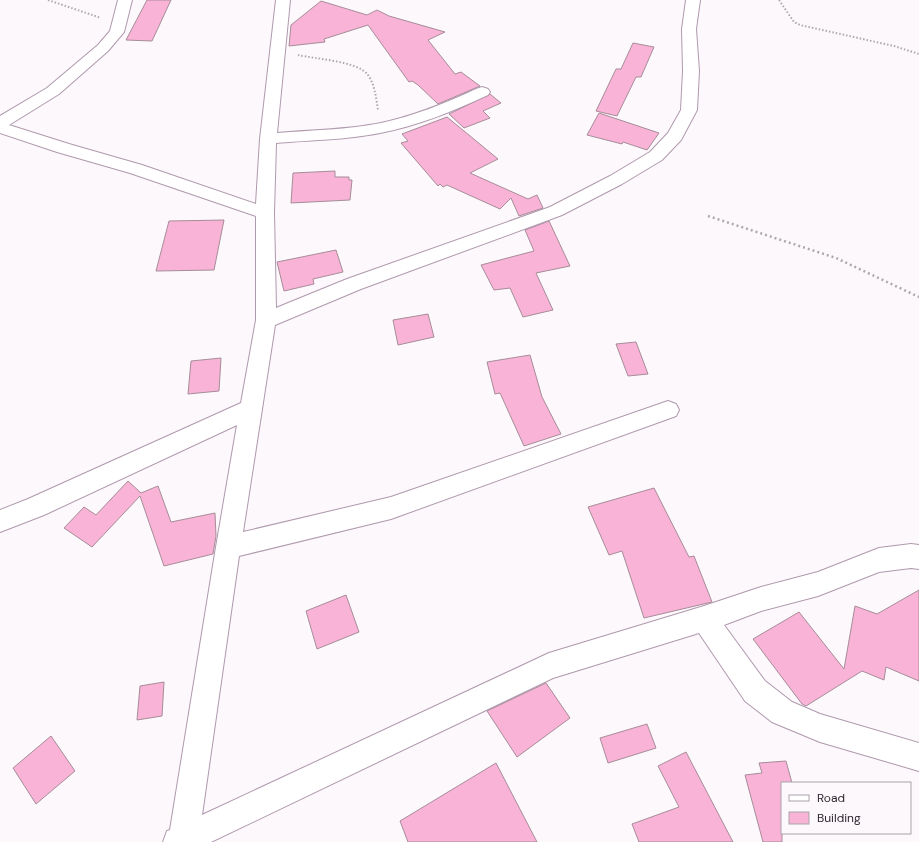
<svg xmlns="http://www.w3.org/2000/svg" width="919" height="842" viewBox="0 0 919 842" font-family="'DM Sans',sans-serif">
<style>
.building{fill:#f8b3d6;stroke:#a78c99}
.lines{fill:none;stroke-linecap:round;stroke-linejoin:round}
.minor-casing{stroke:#af99ad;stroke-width:2}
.path-far1{stroke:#aea8ad;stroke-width:2;stroke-dasharray:1.5 2;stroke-linecap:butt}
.path{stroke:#aea8ad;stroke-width:2.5;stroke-dasharray:2 3;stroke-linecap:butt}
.minor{fill:#fff;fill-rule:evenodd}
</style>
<rect width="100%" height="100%" fill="#fcf8fc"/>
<!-- building -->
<g class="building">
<path d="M147,0H171L152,41L126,40Z"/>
<path d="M321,1L367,15L377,10L389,16L445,32L428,40L455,74L461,72L480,86L438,104L418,85L412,81L409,82L368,25L324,39L325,42L289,46L291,25Z"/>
<path d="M633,43L654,47L641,77H636L617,116L596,111L616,69H621Z"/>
<path d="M490,94L501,103L483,111L490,118L464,128L449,114Z"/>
<path d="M599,113L659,133L647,150L623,142L622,144L587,135Z"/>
<path d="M447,117L498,159L470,173L528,199L537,195L543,208L519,216L511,198L500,209L447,185L443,187L440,184L438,186L401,143L408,141L402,134Z"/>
<path d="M335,171V177H349V180H352L350,200L291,203L293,173Z"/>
<path d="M224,220L214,270L156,271L169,221Z"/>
<path d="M549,221L570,266L536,273L553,310L523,317L510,288L494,290L481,265L534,251L525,230Z"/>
<path d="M336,250L343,272L313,279L314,284L284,291L277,262Z"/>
<path d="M428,314L434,337L398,345L393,320Z"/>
<path d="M636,342L648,374L628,376L616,344Z"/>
<path d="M530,355L542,397L561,434L524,446L500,393L495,394L487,362Z"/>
<path d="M221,358L219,391L188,394L191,361Z"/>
<path d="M128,481L141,493L158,486L171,522L215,513L216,536L213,554L164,566L140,496L92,547L64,528L84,507L96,515Z"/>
<path d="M654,488L689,557L694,556L712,602L644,618L622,551L609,555L588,507Z"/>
<path d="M919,590V681L886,667L884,680L862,671L806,706L802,704L753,639L799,612L844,669L855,606L877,614Z"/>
<path d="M346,595L359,632L317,649L306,611Z"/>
<path d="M164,682L162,716L137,720L140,686Z"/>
<path d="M546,683L570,718L517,757L487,711Z"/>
<path d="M647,724L656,748L608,763L600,738Z"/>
<path d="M51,736L75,771L36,804L13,768Z"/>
<path d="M686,752L733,842H639L632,824L679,807L658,766Z"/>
<path d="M786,761L792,783H782V842H763L745,775L762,773L759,763Z"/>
<path d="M496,763L537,842H408L400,821Z"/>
</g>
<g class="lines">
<!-- minor casing -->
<g class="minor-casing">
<path id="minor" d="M118,0H132L124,32L108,51L59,94L9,125L69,144L142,165L256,204L260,139L276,0H290L277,133C312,130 347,130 381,123C414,116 446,103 476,89L482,87L488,89L490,92L488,95C453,111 418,126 380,133C346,140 311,140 276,143L274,213L276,308L347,279L550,207L610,176L650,152L668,133L681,110L683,71L682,29L686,0H700L696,29L699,71L697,110L681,140L662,160L622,184L562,215L361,289L275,325L243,532L391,497L668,401L676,404L679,410L676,416L391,519L239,556L202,815L549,653L704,606L761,587L818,572L879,548L911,544L919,545V569L911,568L879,572L818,596L761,611L724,625L765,681L792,702L820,714L919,743V771L820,742L772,722L745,701L699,633L553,678L211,842H163L167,831L170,830L216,547L237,425L44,515L0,532V510L28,499L241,403L256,320V216L130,173L57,152L0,133V116L47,88L98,45L110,31Z"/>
</g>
<!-- path-far1 -->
<g class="path-far1">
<path d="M48,0L101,18"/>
<path d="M779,0L794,22L800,25L894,46L919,54"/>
<path d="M298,55C315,59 358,61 368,75C375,85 376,98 378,110"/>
</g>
<!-- path -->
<path class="path" d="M708,216L836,258L919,297"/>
<!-- minor -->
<use href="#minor" class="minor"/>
</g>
<!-- legend -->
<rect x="781" y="782" width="130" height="52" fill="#fcf8fc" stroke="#aaa4a9"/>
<rect x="789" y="795" width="20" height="6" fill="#ffffff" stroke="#aaa4a9"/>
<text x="817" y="802" font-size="12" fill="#2e252d">Road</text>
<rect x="789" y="812" width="20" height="12" fill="#f8b3d6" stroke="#aaa4a9"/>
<text x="817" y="822" font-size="12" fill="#2e252d">Building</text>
</svg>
